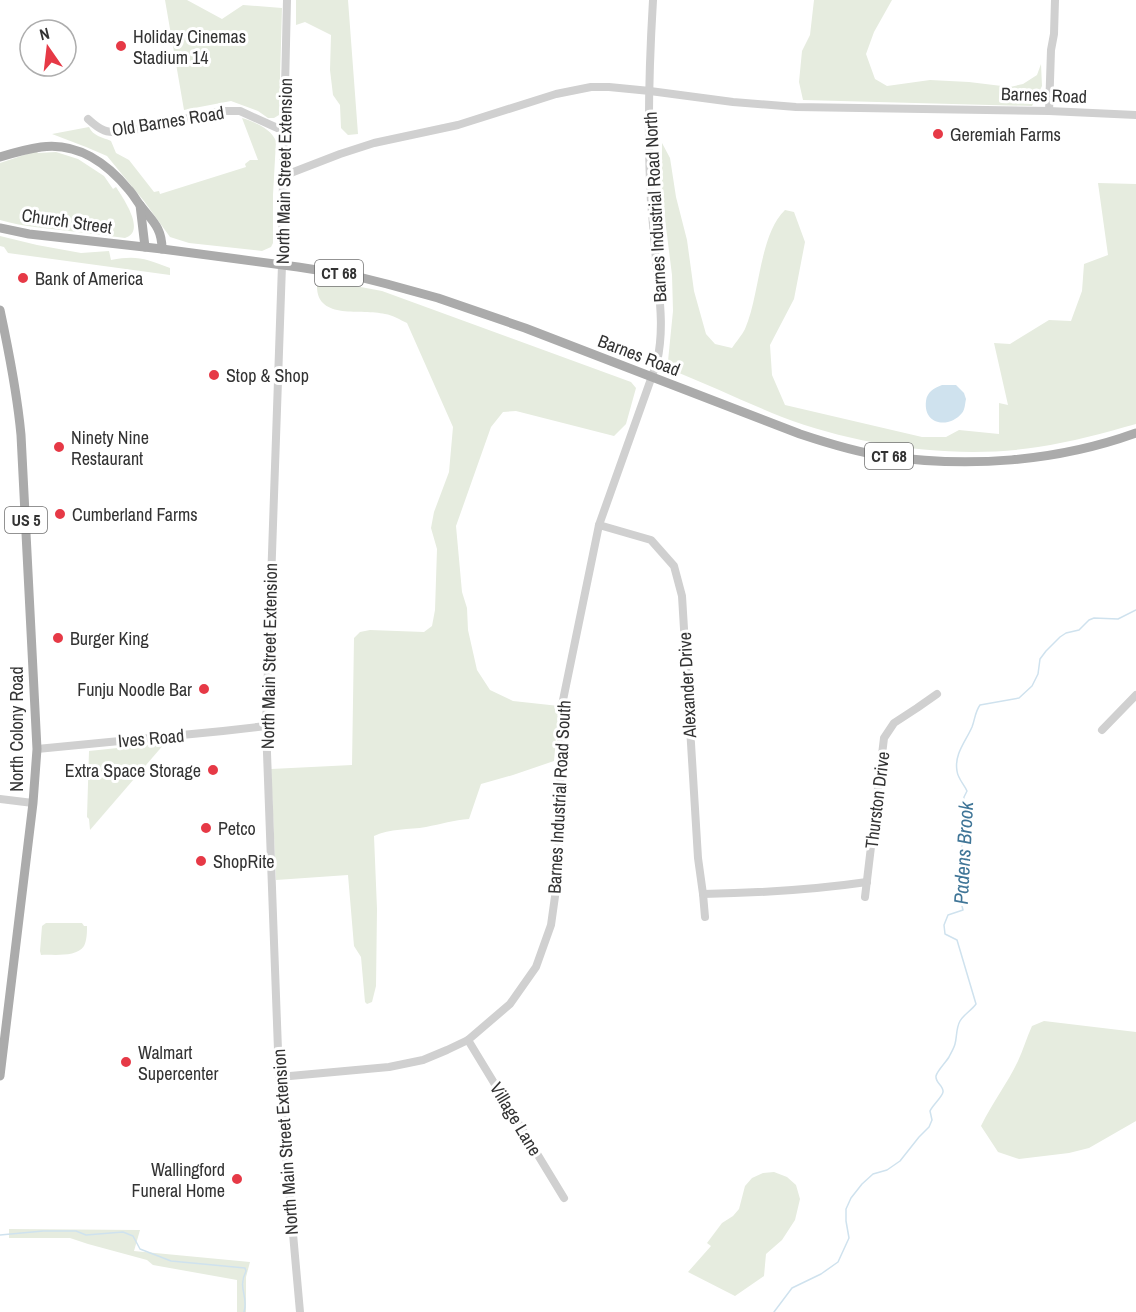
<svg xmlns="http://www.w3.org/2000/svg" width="1136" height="1312" viewBox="0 0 1136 1312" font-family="'Archivo Narrow',sans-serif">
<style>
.green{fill:#e6ecdf}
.water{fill:#cfe2ee}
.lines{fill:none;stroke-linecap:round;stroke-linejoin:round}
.stream{stroke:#cfe2ee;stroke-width:1.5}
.minor{stroke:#d0d0d0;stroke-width:8}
.major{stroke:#ababab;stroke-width:9}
.poi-dot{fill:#e63946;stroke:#fff;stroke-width:2}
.labels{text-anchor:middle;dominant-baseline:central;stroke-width:6;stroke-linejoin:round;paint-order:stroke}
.shield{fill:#fff;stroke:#707070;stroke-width:1.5}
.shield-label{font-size:16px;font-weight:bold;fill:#333}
.poi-label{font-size:18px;fill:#333;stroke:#fff;text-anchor:start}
.street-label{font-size:18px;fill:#333;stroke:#fff}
.water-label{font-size:20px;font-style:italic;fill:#3f7597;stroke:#fff}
</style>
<rect width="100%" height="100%" fill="#fff"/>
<!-- green -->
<g class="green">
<path d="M165,0H187L222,19L243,5L282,8L279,115L274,118H268L258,111L231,101L184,110Z"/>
<path d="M296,0H348L358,134L348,135L341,128L340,105L333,95L330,70L331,35L305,22L296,25Z"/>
<path d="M814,0H892L874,32L866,54L875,79L887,86L930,80L969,82L1010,87L1023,84L1037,75L1041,64L1042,86L1032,106L803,100L799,82L802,51L810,35Z"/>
<path d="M242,118C254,122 271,128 276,141L273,195V243L271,247L262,251L189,243L170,237L144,201L107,156L86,147L52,134L89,127C93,136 102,137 111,141L116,153L129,160L154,192L159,191L160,194L246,167L245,164L250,160H258Z"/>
<path d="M662,143L670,158L676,197L687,240L694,291L706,334L715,344L732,348C736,342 742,335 745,329C760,295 759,235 785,210L794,212L805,242L794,299L770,345L772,375L785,405L922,437H946L959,430L999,434V403L1008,405L994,343L1010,344L1049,320L1071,321L1082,291L1084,264L1108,255L1098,183L1136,184V424C1104,433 1071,442 1038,447C957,460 858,446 782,417C745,402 709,385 672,370L668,361L673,311L672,275L662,195Z"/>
<path d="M36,151L38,153L56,152L78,159L104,176L113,189L116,187C123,198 147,232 125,238C107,236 88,233 69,231C46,228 23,227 0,220V163Z"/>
<path d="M0,236L37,245L81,253L109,251L111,260C137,255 146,259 170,268V275L8,253L4,247L0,246Z"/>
<path d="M334,282L382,291L631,382L636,388L626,424L614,436L516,411L503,412L491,427L456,526L462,592L467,608L468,630L477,670L490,690L513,701L559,706L554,761L513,775L481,784L469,819C454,820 441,824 426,827C409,830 390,828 374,836L377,909L376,986L372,1002L367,1004L365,1002L361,957L354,946L348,875L276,880L271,769L352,765L354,638L360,632L370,630L424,632L432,626L435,610L437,549L431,528L434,512L449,472L453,427L407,323C400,320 393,315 385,314C362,308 316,321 317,285Z"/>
<path d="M165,743L90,830L89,819L87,817L89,751Z"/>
<path d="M46,923H82L84,926H87C87,932 87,940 84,946C76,958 53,954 41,955L40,951L42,926Z"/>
<path d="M1044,1021L1136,1032V1121L1089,1148L1069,1153L1019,1159L998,1152L981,1126C992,1103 1007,1084 1018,1061C1023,1050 1027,1037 1032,1026Z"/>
<path d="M774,1172L787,1177L796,1185L800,1199L795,1220L782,1240L766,1254L764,1276L735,1296L688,1272L711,1246L707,1243L722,1223L733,1216L739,1209L745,1186L752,1178L763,1173Z"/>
<path d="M9,1229L140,1230L134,1251L250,1262L246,1277V1312H237V1280L153,1265L147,1260L88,1244L70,1238H9Z"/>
</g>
<!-- water -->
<path class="water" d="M942,385H956L964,393L966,399C965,403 965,410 962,413C949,429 923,425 926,401C927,392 934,388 942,385Z"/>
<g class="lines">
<!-- stream -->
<g class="stream">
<path d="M0,1235L43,1231H76L86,1235L123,1232L133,1236L140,1249L171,1261L245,1268L246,1271C237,1289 249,1296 244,1312"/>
<path d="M774,1312L792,1288L821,1274L838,1262L849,1238L846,1221V1209L851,1198L862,1184L873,1174L887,1170L900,1161L919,1137L929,1127L932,1120L930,1111C932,1106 943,1096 943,1092C944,1086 935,1083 936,1076C937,1071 946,1062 949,1057C951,1053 954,1048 955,1044C957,1037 956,1028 960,1021C964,1014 971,1011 976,1004L957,940L945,934L944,925L948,915L963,910L960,898L963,872L959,861L960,852L964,840L968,836L962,823L964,797L967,791C964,784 958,779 957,771C954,754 966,741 972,727C975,719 975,712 980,705L1019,698L1032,686L1038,674L1040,659L1046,651L1060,637L1066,633L1079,630L1089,620L1094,618L1118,619L1136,610"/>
</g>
<!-- minor -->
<g class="minor">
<path d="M287,0L283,176L282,265L266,726L279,1077L300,1312"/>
<path d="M1049,111L1051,50L1054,34L1055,0"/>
<path d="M88,119C101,131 106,133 124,132L222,111H240L284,131"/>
<path d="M283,176L340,154L374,143L458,125L556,94L591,87H609L650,91L733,102L796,107L1049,111L1136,115"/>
<path d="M599,525L651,540L674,566L682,596L698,858L703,894L705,917"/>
<path d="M1102,730L1136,695"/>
<path d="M37,749L223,731L266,726"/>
<path d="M0,799L33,803"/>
<path d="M703,894C758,893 812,890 867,882"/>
<path d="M865,897L884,738L894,723L917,708L937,694"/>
<path d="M468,1040L564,1198"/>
<path d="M279,1077L389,1067L423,1060L447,1050L468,1040L510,1004L536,967L551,925L558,875L562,705L599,525L657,362C664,330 660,302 657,271C655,248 653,225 651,202C647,135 649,67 653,0"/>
</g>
<!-- major -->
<g class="major">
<path d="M0,157C13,153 27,149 41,147C77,142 107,163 129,190C133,194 136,200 140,205C152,221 162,227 162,249"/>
<path d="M140,205L145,247"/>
<path d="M0,228L29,234L162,249L298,267L355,276L387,284L438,298L525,328L800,434C827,443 855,452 884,456C968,468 1056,462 1136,433"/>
<path d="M0,310C9,352 17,392 21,435L37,749L33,803L0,1076"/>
</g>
</g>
<!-- markers -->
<g class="poi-dot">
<circle cx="121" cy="46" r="6"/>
<circle cx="938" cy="134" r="6"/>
<circle cx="23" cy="278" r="6"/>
<circle cx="214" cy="375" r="6"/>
<circle cx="59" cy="447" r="6"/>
<circle cx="60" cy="514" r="6"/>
<circle cx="58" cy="638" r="6"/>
<circle cx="204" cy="689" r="6"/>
<circle cx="213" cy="770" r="6"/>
<circle cx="206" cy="828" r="6"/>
<circle cx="201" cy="861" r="6"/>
<circle cx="126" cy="1062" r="6"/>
<circle cx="237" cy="1179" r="6"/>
</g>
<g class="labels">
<!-- shield labels -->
<g class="shield">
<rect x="315" y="260" width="48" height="26" rx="4.5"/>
<rect x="865" y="443" width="48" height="26" rx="4.5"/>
<rect x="5" y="507" width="42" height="26" rx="4.5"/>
</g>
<g class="shield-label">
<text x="339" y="273">CT 68</text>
<text x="889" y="456">CT 68</text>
<text x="26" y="520">US 5</text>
</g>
<!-- poi labels -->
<g class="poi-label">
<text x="133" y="36">Holiday Cinemas<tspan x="133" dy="21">Stadium 14</tspan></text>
<text x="950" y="134">Geremiah Farms</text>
<text x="35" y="278">Bank of America</text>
<text x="226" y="375">Stop &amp; Shop</text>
<text x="71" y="437">Ninety Nine<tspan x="71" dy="21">Restaurant</tspan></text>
<text x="72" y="514">Cumberland Farms</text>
<text x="70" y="638">Burger King</text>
<text x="192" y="689" text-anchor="end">Funju Noodle Bar</text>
<text x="201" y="770" text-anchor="end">Extra Space Storage</text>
<text x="218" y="828">Petco</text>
<text x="213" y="861">ShopRite</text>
<text x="138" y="1052">Walmart<tspan x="138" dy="21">Supercenter</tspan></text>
<text x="225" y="1169" text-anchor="end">Wallingford<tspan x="225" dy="21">Funeral Home</tspan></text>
</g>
<!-- street labels -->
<g class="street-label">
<text transform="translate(1044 95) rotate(2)">Barnes Road</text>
<text transform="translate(168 121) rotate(-9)">Old Barnes Road</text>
<text transform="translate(284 171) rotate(-89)">North Main Street Extension</text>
<text transform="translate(655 207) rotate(-93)">Barnes Industrial Road North</text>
<text transform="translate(67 221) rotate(8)">Church Street</text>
<text transform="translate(639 355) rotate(21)">Barnes Road</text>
<text transform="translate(269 656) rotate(-89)">North Main Street Extension</text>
<text transform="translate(687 685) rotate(-93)">Alexander Drive</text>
<text transform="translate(16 729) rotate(-90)">North Colony Road</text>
<text transform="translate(151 738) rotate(-5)">Ives Road</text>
<text transform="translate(559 797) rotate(-87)">Barnes Industrial Road South</text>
<text transform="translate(877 800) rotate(-83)">Thurston Drive</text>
<text transform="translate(516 1119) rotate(59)">Village Lane</text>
<text transform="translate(285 1142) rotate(-94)">North Main Street Extension</text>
</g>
<!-- water labels -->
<g class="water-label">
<text transform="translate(963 853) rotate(-87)">Padens Brook</text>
</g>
</g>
<!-- north arrow -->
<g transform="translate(48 48) rotate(346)"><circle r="28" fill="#ffffff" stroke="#adadad" stroke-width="1.5"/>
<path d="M0-4.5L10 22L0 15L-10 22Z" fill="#e63946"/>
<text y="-9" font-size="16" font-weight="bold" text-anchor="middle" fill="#333333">N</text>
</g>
</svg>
